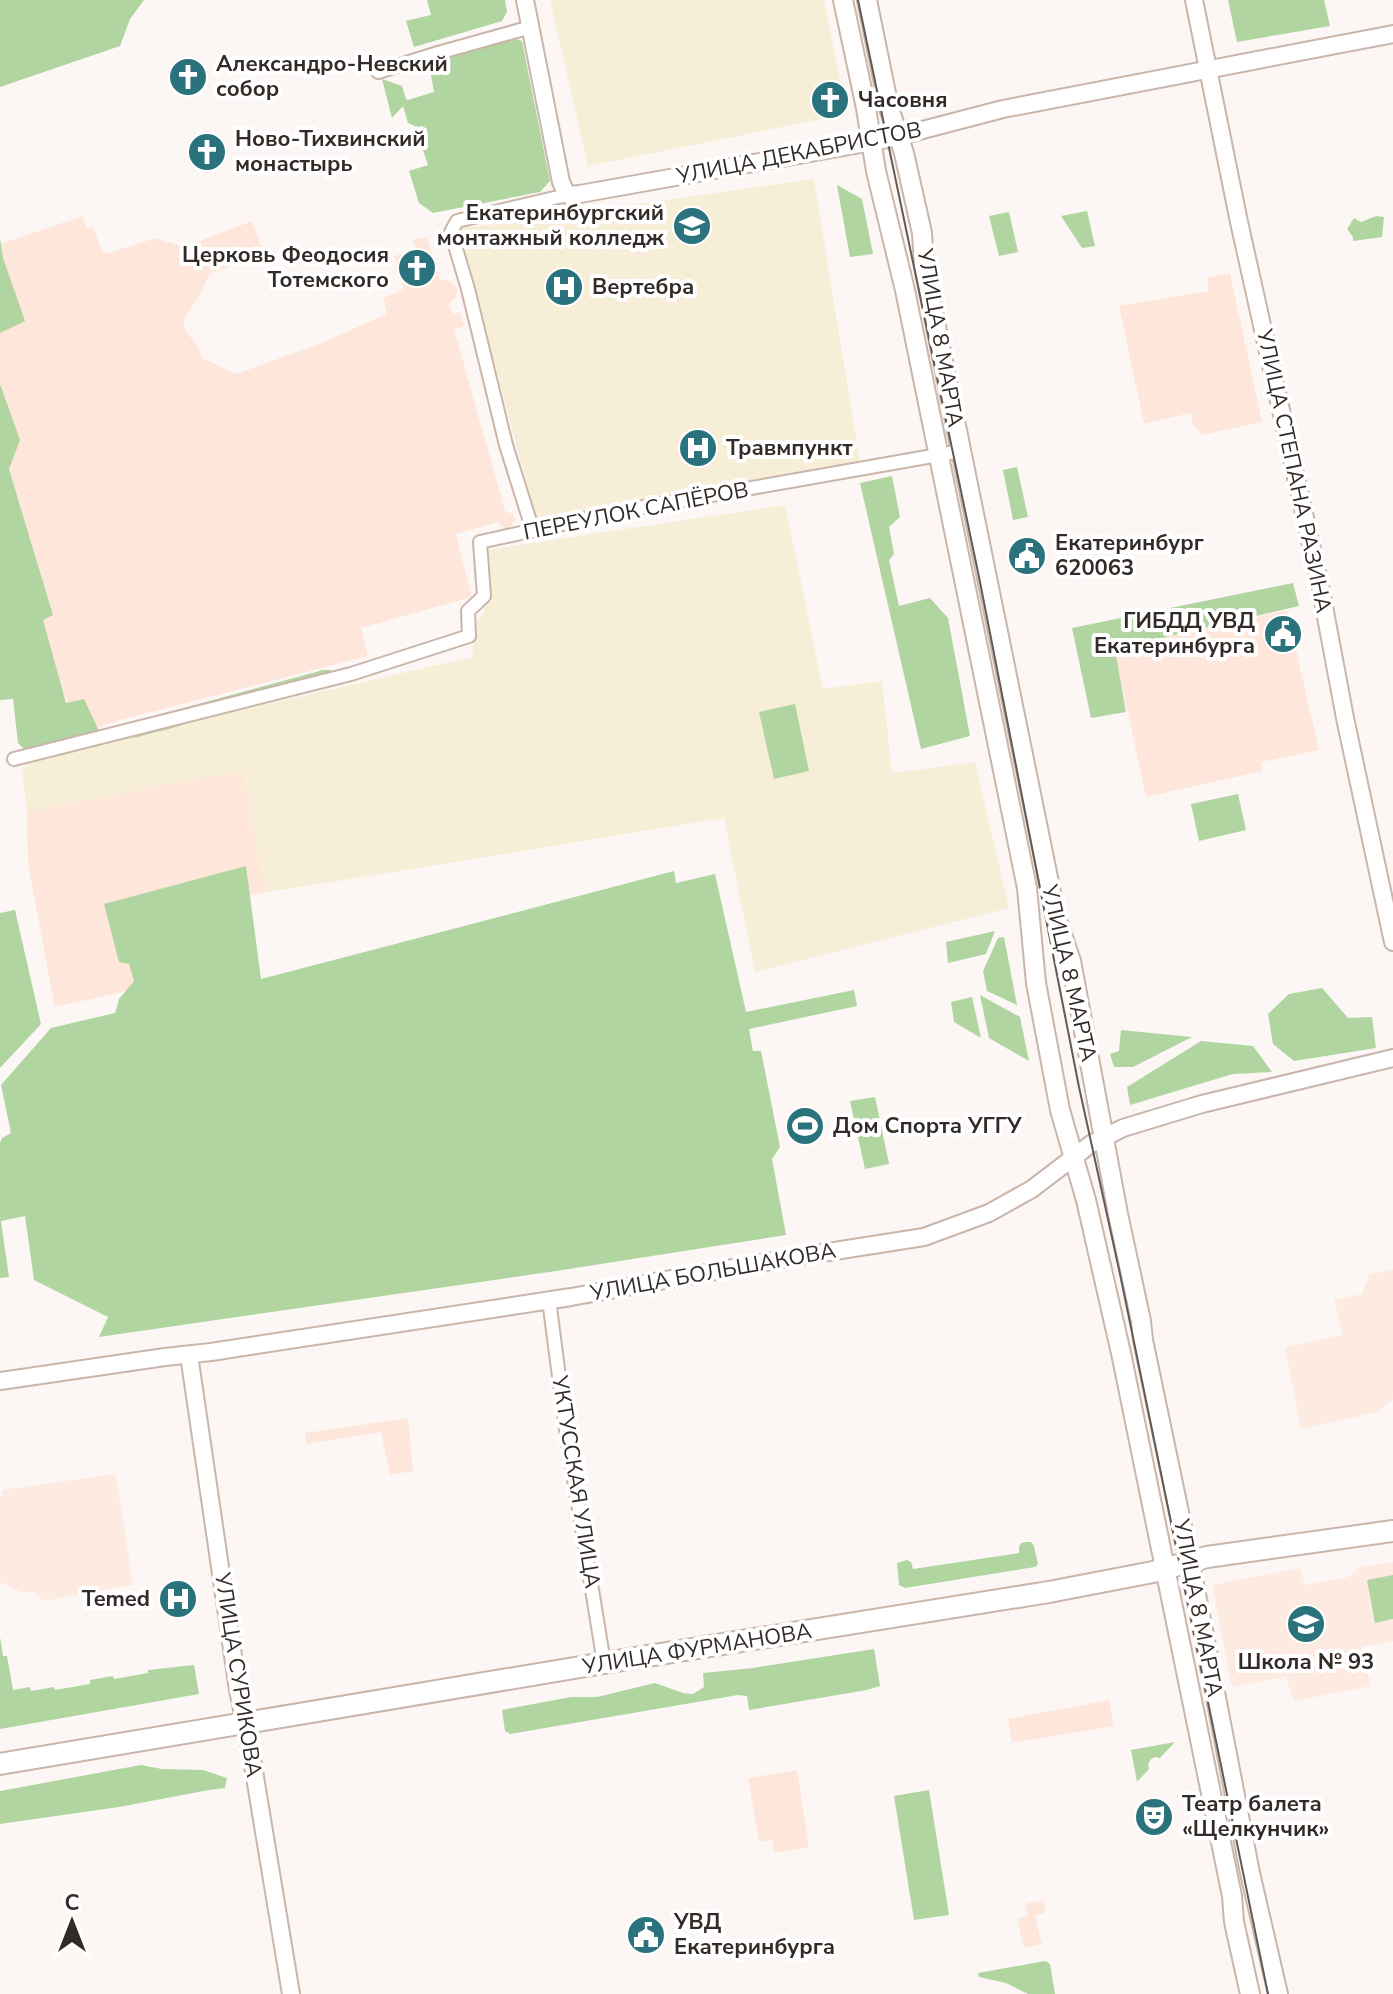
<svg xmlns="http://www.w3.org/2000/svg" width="1393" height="1994" viewBox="0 0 1393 1994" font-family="'Nunito Sans',sans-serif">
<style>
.commercial{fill:#f7eed8}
.built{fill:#fee7da}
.education{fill:#fdeae1}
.green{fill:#b0d5a1}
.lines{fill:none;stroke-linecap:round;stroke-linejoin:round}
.minor-casing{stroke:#cab5aa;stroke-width:16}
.tertiary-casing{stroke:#cab5aa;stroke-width:20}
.secondary-casing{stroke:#cab5aa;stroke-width:22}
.primary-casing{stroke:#cab5aa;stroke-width:24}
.minor{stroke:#fff;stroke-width:12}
.tertiary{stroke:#fff;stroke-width:16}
.secondary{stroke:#fff;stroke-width:18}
.primary{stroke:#fff;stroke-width:20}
.tram{stroke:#615a56;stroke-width:2}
.labels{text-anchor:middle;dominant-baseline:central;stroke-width:8;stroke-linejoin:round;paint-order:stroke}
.poi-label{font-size:22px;font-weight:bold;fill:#332b27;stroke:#fff;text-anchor:start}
.street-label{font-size:22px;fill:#332b27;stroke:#fff}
</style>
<rect width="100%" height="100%" fill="#fcf7f5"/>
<!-- commercial -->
<g class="commercial">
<path d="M550,0H824L847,114L588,166Z"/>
<path d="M814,179L860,463L538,525L458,229Z"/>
<path d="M785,505L823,689L882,681L892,773L975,762L1009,908L755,972L724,818L135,914L55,1007L28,864L27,812L22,771L28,763L125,737L472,657L477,621L484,612L486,550Z"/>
</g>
<!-- built -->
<g class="built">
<path d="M83,216L87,228L93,226L101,249L106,254L155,238L184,247L252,221L264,254L210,274L198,298L183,320L186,332L196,343L202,358L236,374L319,344L387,314L383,298L404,290L394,256L416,250L413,240L427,237L440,280L450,281L457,288L456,297L449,304L453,314L460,312L464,326L454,329L505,511L513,514L516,520L510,528H504L498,522L456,534L472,597L361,628L368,656L120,720L90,730L81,729L62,690L42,619L53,615L0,438V244Z"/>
<path d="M1230,273L1262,422L1202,435L1193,424L1191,413L1144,424L1119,306L1209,291L1207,278Z"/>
<path d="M1287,610L1319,750L1261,762L1262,771L1146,797L1114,649Z"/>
<path d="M242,771L265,892L135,914L149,986L55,1007L28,864L27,812Z"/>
<path d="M408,1418L413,1471L390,1475L381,1432L306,1444L305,1433Z"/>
<path d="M1109,1700L1114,1726L1012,1743L1008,1719Z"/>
<path d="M797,1770L809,1847L774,1853L772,1840L759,1842L748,1778Z"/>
<path d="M1043,1900L1046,1912L1035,1916L1042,1944L1024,1948L1017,1919L1028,1916L1025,1904Z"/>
</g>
<!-- education -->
<g class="education">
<path d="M1393,1269V1399L1378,1412L1301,1429L1285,1347L1343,1335L1334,1300L1362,1294L1370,1274Z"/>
<path d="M116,1474L133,1585L43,1601L33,1592L23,1593L0,1582V1496H3L2,1490Z"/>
<path d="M1393,1562V1641L1362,1647L1371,1686L1294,1701L1286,1677L1232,1687L1212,1585L1300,1568L1305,1585L1348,1577L1361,1567Z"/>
</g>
<!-- green -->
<g class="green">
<path d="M0,0H144L130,19L120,46L0,87Z"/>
<path d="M427,0H505L507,12L502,21L414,47L406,21L431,15Z"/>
<path d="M1228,0H1324L1330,26L1237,42Z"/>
<path d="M514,38L522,41L550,181L540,192L433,213L419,203L409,171L428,165L415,126L408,123L403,106L392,118L382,79L402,86L406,99L408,100L434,92L429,64Z"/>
<path d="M837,185L862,199L873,254L850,257Z"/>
<path d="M1087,211L1095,246L1082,248L1061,216Z"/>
<path d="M1009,212L1018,252L999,256L989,216Z"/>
<path d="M1376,216L1384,217L1382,237L1353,241V237L1347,229L1354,218L1361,222Z"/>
<path d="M0,238L3,258L25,321L0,333Z"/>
<path d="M0,384L20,440L9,469L53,615L43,620L66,703L84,699L100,733L33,749H24L18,743L13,699L0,700Z"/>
<path d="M1017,467L1028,517L1013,520L1003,470Z"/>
<path d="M892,476L900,517L889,527L894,554L889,560L899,606L930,598L948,618L970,736L921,749L860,483Z"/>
<path d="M1293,583L1299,606L1115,649L1126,712L1091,718L1072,628Z"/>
<path d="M323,670H331L333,681L193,720C175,730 154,731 135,738L130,736V726L147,718Z"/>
<path d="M795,704L809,771L774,779L759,712Z"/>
<path d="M1238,794L1246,830L1199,841L1191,804Z"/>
<path d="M246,866L261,979L674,871L676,883L715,874L746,1012L854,990L857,1006L749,1029L753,1051H761L780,1147L772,1159L786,1235L556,1271L99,1337L108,1317L34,1280L25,1216L1,1221L9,1277L0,1278V1143L2,1138L11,1133L1,1085L51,1028L115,1013L119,999L134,981L129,964L119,962L104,904Z"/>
<path d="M15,910L41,1024L0,1068V913Z"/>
<path d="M995,931L986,954L948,963L946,942Z"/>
<path d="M1004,937L1017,1005L987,991L983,971L998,938Z"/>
<path d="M1322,988L1348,1018L1372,1017L1376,1048L1294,1061L1273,1044L1268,1014L1289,994Z"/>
<path d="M980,995L1020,1017L1029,1061L989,1038Z"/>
<path d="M972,997L981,1038L954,1022L951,1002Z"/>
<path d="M1121,1030L1192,1037L1133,1067H1114L1110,1054L1119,1051Z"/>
<path d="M1201,1041L1253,1046L1272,1072L1233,1074L1130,1105L1127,1087Z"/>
<path d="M875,1097L889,1164L865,1169L850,1101Z"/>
<path d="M1026,1542H1031L1034,1546L1038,1564L1035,1567L905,1588L899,1585L897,1563L907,1560L911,1562L913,1569L1019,1553V1547L1021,1543Z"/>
<path d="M1393,1575V1619L1375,1623L1367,1580Z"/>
<path d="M0,1637L3,1656H7L13,1690L30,1687L31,1691L54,1687L55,1690L90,1684V1680L113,1676L114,1679L148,1673V1670L194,1665L199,1694L0,1729Z"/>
<path d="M874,1649L880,1686L867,1690L749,1710L747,1696L738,1695L510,1734L505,1731L502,1710L571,1697H597L655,1683L683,1693L693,1694L704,1687L703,1673L753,1668Z"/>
<path d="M1175,1742L1160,1758L1155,1757L1150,1760L1148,1765L1149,1769L1137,1782L1131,1750Z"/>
<path d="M141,1765L162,1769L203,1770L227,1778L225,1788L209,1790L119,1807L0,1824V1791Z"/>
<path d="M929,1790L949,1915L914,1920L894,1796Z"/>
<path d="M1045,1961L1050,1964L1055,1994H1028L1006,1983L979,1977L978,1973Z"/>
</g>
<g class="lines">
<!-- minor casing -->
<g class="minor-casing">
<g id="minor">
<path d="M378,72L438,53L531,27"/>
<path d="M533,531L506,445L468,289L451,232L457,221L567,195"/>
<path d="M14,759L351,674L469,636L468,611L484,596L480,542L621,511L961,451"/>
<path d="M549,1300L566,1430L604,1663"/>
</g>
</g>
<!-- tertiary casing -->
<g class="tertiary-casing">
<g id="tertiary">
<path d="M525,0L561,182L567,195L580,194L888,139L1003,109L1393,34"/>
<path d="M1194,0L1239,222L1320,585L1345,718L1393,942"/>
<path d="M189,1355L238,1690L251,1753L291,1994"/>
<path d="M0,1381L165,1357L211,1352L571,1297L777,1260L924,1237L989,1213L1032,1189L1091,1144L1123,1128L1202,1104L1393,1058"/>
</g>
</g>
<!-- secondary casing -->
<g class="secondary-casing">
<g id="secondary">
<path d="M843,0L866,108L876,171L905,290L1027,888L1036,983L1060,1110L1086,1200L1121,1353L1232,1896L1234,1922L1250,1994"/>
<path d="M867,0L889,108L904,153L922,233L924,265L938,337L1056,917L1071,961L1118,1214L1141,1321L1143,1340L1194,1584L1250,1873L1278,1994"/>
</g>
</g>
<!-- primary casing -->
<g class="primary-casing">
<path id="primary" d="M0,1764L604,1663L1049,1592L1153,1572L1207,1557L1393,1531"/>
</g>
<!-- minor -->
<use href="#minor" class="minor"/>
<!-- tertiary -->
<use href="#tertiary" class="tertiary"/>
<!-- secondary -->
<use href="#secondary" class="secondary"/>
<!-- primary -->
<use href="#primary" class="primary"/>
<!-- tram -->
<path class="tram" d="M858,0L979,577L1079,1087L1120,1274L1268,1994"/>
</g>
<!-- icons -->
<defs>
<g id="church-disc" transform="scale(2)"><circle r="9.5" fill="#2a727c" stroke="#fff"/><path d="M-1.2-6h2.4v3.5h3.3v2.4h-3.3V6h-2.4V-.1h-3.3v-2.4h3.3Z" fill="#fff"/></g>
<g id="university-disc" transform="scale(2)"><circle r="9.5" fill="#2a727c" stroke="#fff"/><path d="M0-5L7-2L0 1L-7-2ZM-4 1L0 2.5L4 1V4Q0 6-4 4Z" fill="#fff"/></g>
<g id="hospital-disc" transform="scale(2)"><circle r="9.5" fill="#2a727c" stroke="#fff"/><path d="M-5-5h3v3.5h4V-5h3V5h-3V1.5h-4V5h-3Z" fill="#fff"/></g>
<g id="civic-disc" transform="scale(2)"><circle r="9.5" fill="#2a727c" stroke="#fff"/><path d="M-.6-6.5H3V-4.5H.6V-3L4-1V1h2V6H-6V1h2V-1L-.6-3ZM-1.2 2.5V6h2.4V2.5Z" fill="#fff"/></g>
<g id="stadium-disc" transform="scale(2)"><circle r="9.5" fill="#2a727c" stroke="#fff"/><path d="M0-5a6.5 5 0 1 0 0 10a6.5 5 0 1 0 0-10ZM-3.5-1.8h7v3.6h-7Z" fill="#fff"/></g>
<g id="school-disc" transform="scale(2)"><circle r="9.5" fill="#2a727c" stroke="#fff"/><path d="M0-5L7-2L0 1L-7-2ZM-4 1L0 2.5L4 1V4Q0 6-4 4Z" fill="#fff"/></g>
<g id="theatre-disc" transform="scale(2)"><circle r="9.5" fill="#2a727c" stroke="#fff"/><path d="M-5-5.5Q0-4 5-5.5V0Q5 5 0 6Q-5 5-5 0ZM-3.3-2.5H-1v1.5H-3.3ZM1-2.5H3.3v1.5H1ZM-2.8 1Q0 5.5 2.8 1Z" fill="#fff"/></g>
</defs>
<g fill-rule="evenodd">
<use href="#church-disc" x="188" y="77"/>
<use href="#church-disc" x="830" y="100"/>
<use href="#church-disc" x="207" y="152"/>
<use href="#university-disc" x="692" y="226"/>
<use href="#church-disc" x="417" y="268"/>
<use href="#hospital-disc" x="564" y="287"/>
<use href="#hospital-disc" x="698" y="448"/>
<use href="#civic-disc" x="1027" y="556"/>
<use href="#civic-disc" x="1283" y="634"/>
<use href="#stadium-disc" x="805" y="1126"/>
<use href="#hospital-disc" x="178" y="1599"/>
<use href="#school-disc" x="1306" y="1624"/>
<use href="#theatre-disc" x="1154" y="1817"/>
<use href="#civic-disc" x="646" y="1935"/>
</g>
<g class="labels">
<!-- poi labels -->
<g class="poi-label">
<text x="216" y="64">Александро-Невский<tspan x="216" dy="25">собор</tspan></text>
<text x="858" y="100">Часовня</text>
<text x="235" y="139">Ново-Тихвинский<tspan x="235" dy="25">монастырь</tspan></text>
<text x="664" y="213" text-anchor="end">Екатеринбургский<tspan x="664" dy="25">монтажный колледж</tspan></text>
<text x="389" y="255" text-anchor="end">Церковь Феодосия<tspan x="389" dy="25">Тотемского</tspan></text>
<text x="592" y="287">Вертебра</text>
<text x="726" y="448">Травмпункт</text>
<text x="1055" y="543">Екатеринбург<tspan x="1055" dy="25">620063</tspan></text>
<text x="1255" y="621" text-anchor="end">ГИБДД УВД<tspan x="1255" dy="25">Екатеринбурга</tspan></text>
<text x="833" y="1126">Дом Спорта УГГУ</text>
<text x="150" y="1599" text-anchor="end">Temed</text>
<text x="1306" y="1662" text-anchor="middle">Школа № 93</text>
<text x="1182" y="1804">Театр балета<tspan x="1182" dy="25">«Щелкунчик»</tspan></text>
<text x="674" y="1922">УВД<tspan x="674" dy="25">Екатеринбурга</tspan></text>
</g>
<!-- street labels -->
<g class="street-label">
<text transform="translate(799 153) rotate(-11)">УЛИЦА ДЕКАБРИСТОВ</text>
<text transform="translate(940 338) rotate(80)">УЛИЦА 8 МАРТА</text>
<text transform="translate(1294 471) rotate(78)">УЛИЦА СТЕПАНА РАЗИНА</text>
<text transform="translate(636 511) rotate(-11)">ПЕРЕУЛОК САПЁРОВ</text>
<text transform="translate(1069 973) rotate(77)">УЛИЦА 8 МАРТА</text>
<text transform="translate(713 1272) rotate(-10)">УЛИЦА БОЛЬШАКОВА</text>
<text transform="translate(576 1482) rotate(81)">УКТУССКАЯ УЛИЦА</text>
<text transform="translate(1198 1608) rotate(79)">УЛИЦА 8 МАРТА</text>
<text transform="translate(697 1649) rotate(-9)">УЛИЦА ФУРМАНОВА</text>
<text transform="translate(238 1675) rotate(81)">УЛИЦА СУРИКОВА</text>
</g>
</g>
<!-- north arrow -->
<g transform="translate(72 1922)" stroke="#ffffff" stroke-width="6" paint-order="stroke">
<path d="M0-6L14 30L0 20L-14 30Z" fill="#332b27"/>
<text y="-12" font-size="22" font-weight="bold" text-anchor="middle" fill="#332b27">С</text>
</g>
</svg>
